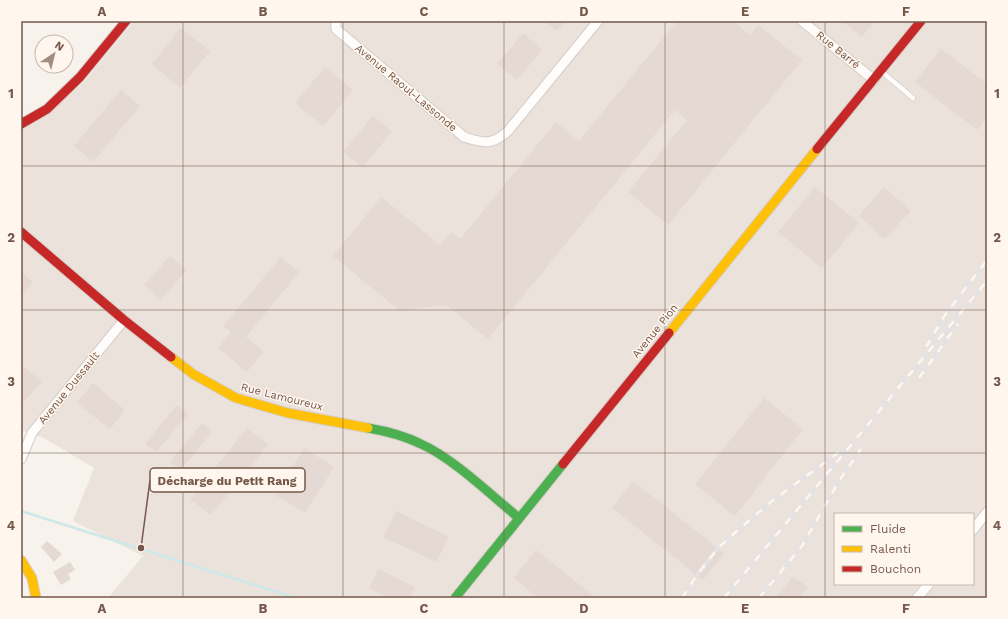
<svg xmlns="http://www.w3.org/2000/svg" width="1008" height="619" viewBox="0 0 1008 619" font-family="'Work Sans',sans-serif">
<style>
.industrial{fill:#ebe2dc;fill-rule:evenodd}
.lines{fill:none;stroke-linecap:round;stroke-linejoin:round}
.stream{stroke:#cde8e8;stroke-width:2.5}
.building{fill:#e4dad3}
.lane-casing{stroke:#d6cdc8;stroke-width:6}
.street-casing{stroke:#d6cdc8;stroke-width:11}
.fast-casing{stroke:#d7cdc8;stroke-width:11}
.slow-casing{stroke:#d7cdc8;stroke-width:11}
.jam-casing{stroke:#d7cdc8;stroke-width:11}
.lane{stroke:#fefdfc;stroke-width:4.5}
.street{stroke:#fefdfc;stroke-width:9}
.fast{stroke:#4caf50;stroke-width:9}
.slow{stroke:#ffc107;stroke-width:9}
.jam{stroke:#c62828;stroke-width:9}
.rail-casing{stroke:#e4e2e5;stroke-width:4}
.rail{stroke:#fff7ed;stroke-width:2.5;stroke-dasharray:8;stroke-linecap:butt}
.grid{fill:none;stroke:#76574b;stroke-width:1;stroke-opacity:0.55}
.labels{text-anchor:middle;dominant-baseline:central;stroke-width:3;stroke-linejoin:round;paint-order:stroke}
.street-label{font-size:11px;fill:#76574b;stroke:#fff7ed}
.leader{fill:none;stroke:#76574b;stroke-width:1.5}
.callout-dot{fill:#76574b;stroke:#fff7ed;stroke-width:1.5}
.callout{fill:#fff7ed;stroke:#76574b;stroke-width:1.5}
.callout-label{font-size:12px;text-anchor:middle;font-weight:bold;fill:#76574b}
.neatline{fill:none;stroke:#76574b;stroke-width:1.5}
.grid-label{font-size:13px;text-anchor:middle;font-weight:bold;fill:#76574b}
</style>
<rect width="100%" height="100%" fill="#f7f2ec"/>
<!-- industrial -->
<path class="industrial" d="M134,21H987V598H108L143,556L73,521L94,468L44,438L21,430V127L83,83ZM835,514H973V584H835Z"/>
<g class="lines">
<!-- stream -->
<path class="stream" d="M21,511L296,598"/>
</g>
<!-- building -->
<g class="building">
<path d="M544,21H565L557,31Z"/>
<path d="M677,21H733L750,35L758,25L802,60L668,225L628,192L687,120L675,110L488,339L446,305L400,311L333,256L381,197L440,245L451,232L460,239L556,122L579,141Z"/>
<path d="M842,21H874L862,37Z"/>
<path d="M181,28L210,51L180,88L152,64Z"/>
<path d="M523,33L542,50L517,80L497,64Z"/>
<path d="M941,49L987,84V117L977,130L915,82Z"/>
<path d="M325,67L353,90L323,126L295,103Z"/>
<path d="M121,90L140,106L93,162L74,146Z"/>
<path d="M373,116L392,131L363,168L343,152Z"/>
<path d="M815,187L859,223L822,268L778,232Z"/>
<path d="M884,187L911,211L884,239L859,216Z"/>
<path d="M170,256L187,270L160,300L144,285Z"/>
<path d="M281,257L299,272L246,337L264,352L247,372L218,348L231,332L223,326Z"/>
<path d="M21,272L33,282L21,296Z"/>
<path d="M21,364L42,382L21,405Z"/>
<path d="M93,383L125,410L110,429L77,403Z"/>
<path d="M764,398L803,429L735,516L695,484Z"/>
<path d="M177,405L188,414L156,452L145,444Z"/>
<path d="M202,423L212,432L181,470L170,462Z"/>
<path d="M247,428L268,445L211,515L190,499Z"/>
<path d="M304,448L334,467L305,513L275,495Z"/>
<path d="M633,481L724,553L703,580L612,508Z"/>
<path d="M396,511L449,537L436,562L383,537Z"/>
<path d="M47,541L62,554L54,562L41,547Z"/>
<path d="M536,550L596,598H538L514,578Z"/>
<path d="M70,562L75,570L68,574L71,579L61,585L53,572Z"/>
<path d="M379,569L415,587L409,598H389L369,588Z"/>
<path d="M793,577L808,587L799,598H775Z"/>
</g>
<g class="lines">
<!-- lane casing -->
<g class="lane-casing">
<path id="lane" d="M882,72L913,98"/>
</g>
<!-- street casing -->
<g class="street-casing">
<g id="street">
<path d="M336,21V29L464,137C484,143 491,146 508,131L598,21"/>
<path d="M802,21L874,80"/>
<path d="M21,459L32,433L124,320"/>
<path d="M973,530L987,512"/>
<path d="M917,598L929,584"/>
</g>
</g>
<!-- fast casing -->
<g class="fast-casing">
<g id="fast">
<path d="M368,428C386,431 405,436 421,444C453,458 492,496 519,518"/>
<path d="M455,598L563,464"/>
</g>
</g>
<!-- slow casing -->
<g class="slow-casing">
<g id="slow">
<path d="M669,333L817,149"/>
<path d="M171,357L193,374L236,398L288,413L368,428"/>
<path d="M21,560L32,578L36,598"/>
</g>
</g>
<!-- jam casing -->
<g class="jam-casing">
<g id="jam">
<path d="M21,124L47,109L80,77L126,21"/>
<path d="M817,149L921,21"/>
<path d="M21,232L124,320L171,357"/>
<path d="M563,464L669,333"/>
</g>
</g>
<!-- lane -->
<use href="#lane" class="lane"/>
<!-- street -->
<use href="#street" class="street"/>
<!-- fast -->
<use href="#fast" class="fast"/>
<!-- slow -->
<use href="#slow" class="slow"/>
<!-- jam -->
<use href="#jam" class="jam"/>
<!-- rail casing -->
<g class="rail-casing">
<g id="rail">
<path d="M926,347L945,315L987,260"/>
<path d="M919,378L958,324"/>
<path d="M682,598L697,575L718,548L738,530L772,501L842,450"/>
<path d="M724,598L987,281"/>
<path d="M759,598L802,546L839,481L861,449"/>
</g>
</g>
<!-- rail -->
<use href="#rail" class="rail"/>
</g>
<!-- grid -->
<path class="grid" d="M183,21V598M343,21V598M504,21V598M665,21V598M825,21V598M21,166H987M21,310H987M21,453H987"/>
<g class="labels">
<!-- street labels -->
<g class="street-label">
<text transform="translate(838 50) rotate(39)">Rue Barré</text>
<text transform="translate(406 88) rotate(40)">Avenue Raoul-Lassonde</text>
<text transform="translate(655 331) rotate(-51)">Avenue Pion</text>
<text transform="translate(69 388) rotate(-51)">Avenue Dussault</text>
<text transform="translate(282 397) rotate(14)">Rue Lamoureux</text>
</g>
</g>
<!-- callouts -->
<path class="leader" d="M141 548L150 480"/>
<circle class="callout-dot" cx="141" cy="548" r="4"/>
<rect class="callout" x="150" y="468" width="155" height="24" rx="4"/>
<g class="callout-label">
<text x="227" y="485">Décharge du Petit Rang</text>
</g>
<!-- border -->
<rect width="1008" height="619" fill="none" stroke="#fff7ed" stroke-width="44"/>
<!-- legend -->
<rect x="834" y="513" width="140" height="72" fill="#fff7ed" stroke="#c8b7ac"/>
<rect x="842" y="526" width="20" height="6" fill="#4caf50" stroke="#c8b7ac"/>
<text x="870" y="533" font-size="12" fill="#76574b">Fluide</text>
<rect x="842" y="546" width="20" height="6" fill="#ffc107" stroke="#c8b7ac"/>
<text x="870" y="553" font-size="12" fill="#76574b">Ralenti</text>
<rect x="842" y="566" width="20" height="6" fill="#c62828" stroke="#c8b7ac"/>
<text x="870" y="573" font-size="12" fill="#76574b">Bouchon</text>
<!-- north arrow -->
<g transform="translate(54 54) rotate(35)"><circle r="19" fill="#fff7ed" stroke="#c8b7ac"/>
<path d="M0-3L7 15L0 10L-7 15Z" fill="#a38d83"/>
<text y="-6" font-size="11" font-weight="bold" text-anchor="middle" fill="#76574b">N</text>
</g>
<rect x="22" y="22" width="964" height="575" class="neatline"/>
<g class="grid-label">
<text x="102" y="16">A</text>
<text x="263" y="16">B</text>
<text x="424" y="16">C</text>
<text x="584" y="16">D</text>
<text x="745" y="16">E</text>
<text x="906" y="16">F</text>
<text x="11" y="98">1</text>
<text x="997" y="98">1</text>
<text x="11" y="242">2</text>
<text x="997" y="242">2</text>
<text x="11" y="386">3</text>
<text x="997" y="386">3</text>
<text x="11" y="530">4</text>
<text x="997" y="530">4</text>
<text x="102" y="613">A</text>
<text x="263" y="613">B</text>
<text x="424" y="613">C</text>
<text x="584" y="613">D</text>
<text x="745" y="613">E</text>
<text x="906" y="613">F</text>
</g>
</svg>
